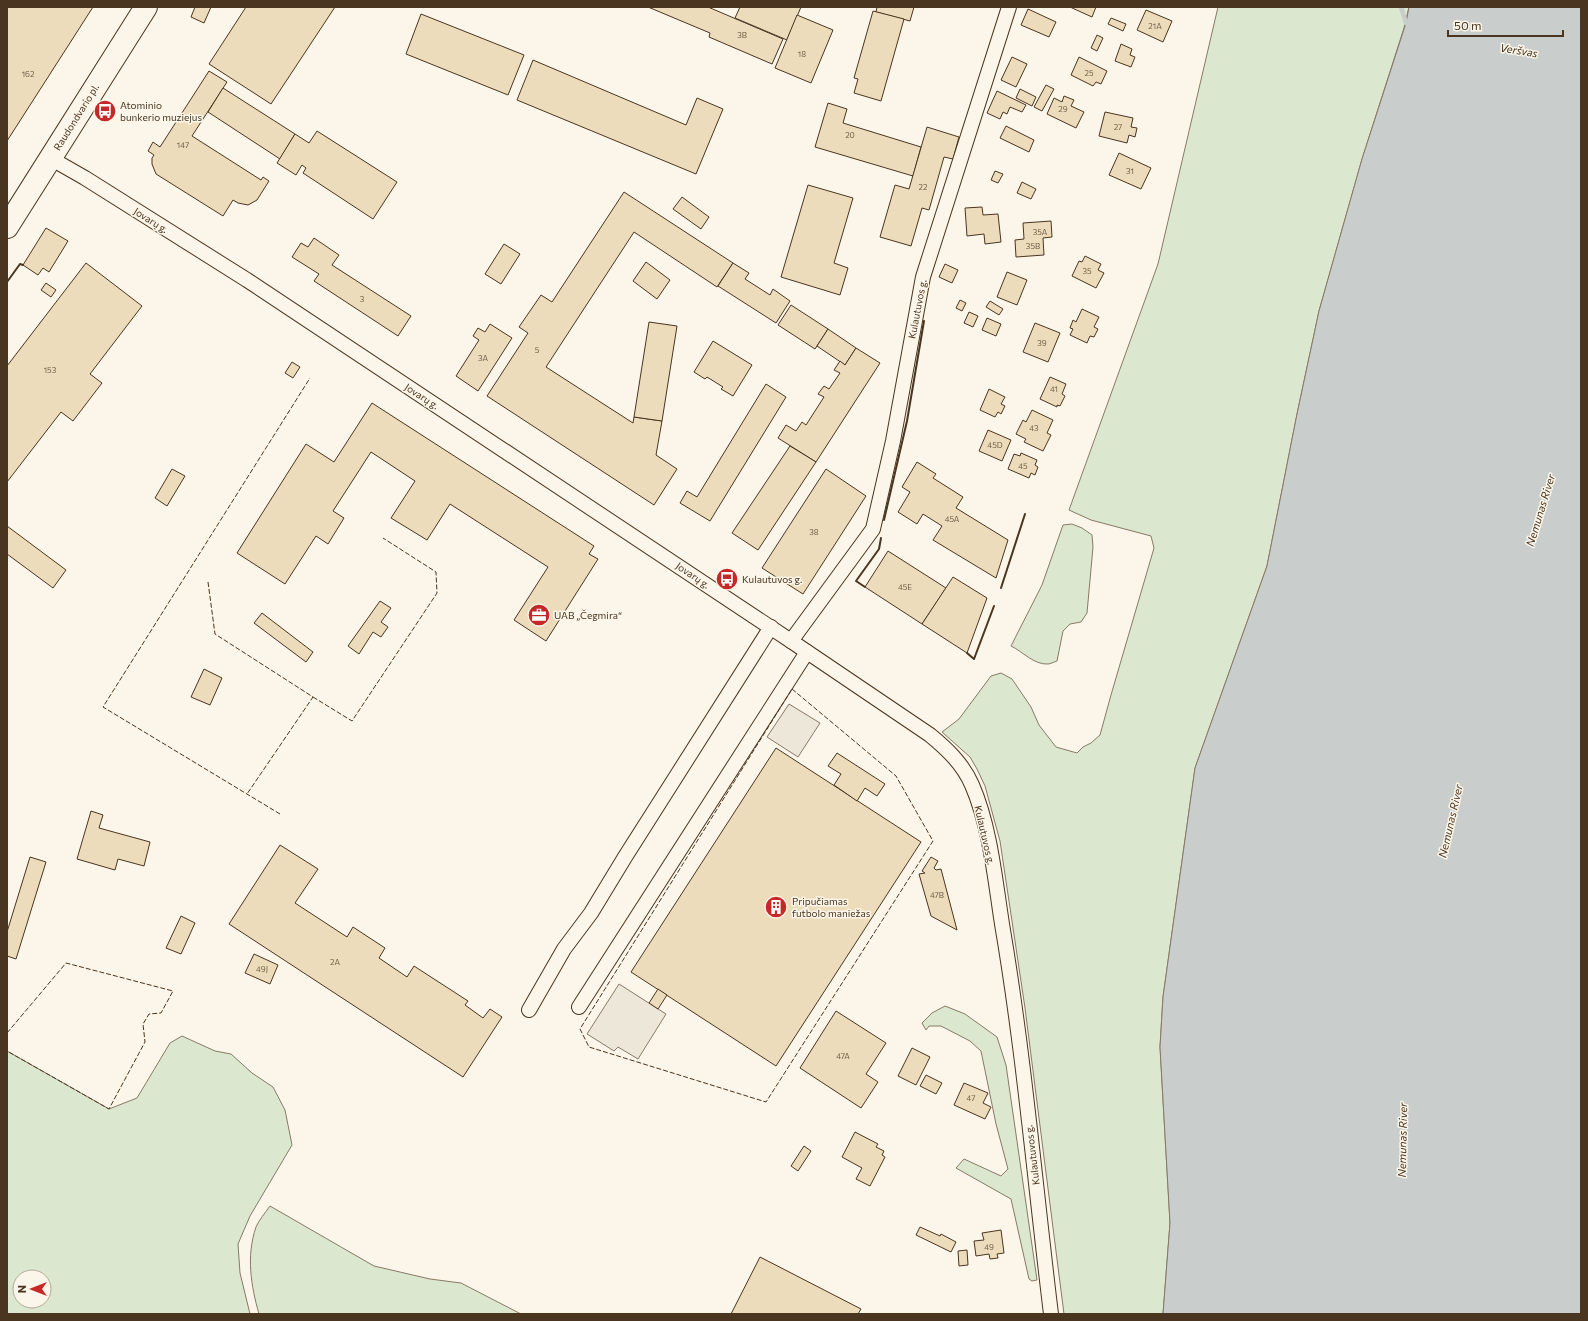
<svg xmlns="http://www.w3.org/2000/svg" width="1588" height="1321" viewBox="0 0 1588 1321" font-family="Commissioner,sans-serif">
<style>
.green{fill:#dce7d0;stroke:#887966;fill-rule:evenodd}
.parking{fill:#ede7d9;stroke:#887966}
.water{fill:#c9cecd;stroke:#887966}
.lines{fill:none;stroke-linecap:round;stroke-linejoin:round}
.stream{stroke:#c9cecd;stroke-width:4.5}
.building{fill:#ecdcbc;stroke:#4a3520}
.minor-casing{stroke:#4a3520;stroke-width:16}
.primary-casing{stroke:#4a3520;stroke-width:24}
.minor{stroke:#fbf6e9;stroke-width:14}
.primary{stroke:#fbf6e9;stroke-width:22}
.fence{stroke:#4a3520;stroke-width:1;stroke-dasharray:5 2;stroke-linecap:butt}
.wall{stroke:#4a3520;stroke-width:2}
.labels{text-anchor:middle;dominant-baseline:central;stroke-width:3;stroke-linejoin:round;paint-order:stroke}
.number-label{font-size:8px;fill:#725f47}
.poi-label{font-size:10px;fill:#4a3520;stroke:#fbf6e9;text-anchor:start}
.street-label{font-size:10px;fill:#4a3520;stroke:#fbf6e9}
.water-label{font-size:11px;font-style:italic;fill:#4a3520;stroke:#fbf6e9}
</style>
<rect width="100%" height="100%" fill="#fbf6e9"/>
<!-- green -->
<g class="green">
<path d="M1218,7H1409L1404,28L1362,159L1319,311L1297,414L1267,566L1195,768L1163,997L1160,1047L1170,1223L1163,1314H1064L1025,1008L1000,841L985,786L977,769L970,757L942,732L959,719L991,676L1001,673L1012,679L1031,707L1039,725L1056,747L1077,753L1083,747L1091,743L1100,735L1111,695L1154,548L1151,536L1091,520L1069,510L1158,264Z"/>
<path d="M1072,524L1082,528L1092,535L1093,547L1087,613L1081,622L1070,624L1063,631L1057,661C1054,662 1050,664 1048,664C1034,665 1022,651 1011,646L1042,585L1063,525Z"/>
<path d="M945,1006L965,1014L997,1037L1006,1065L1037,1280L1032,1281L1029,1279L1011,1199L956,1168L964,1159L1001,1176L1008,1169L996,1124L981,1051L970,1041L941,1026H929L926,1030L922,1023L932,1013Z"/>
<path d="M182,1036L215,1051L231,1054L252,1073L273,1087L285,1110L292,1145L250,1216L238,1244L240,1273L250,1314H7V1051L109,1109L137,1098L170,1043ZM20,1277H44V1301H20Z"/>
<path d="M270,1206L374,1266L430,1279L461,1283L521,1314H259C251,1286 246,1256 256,1227C259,1220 265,1213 270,1206Z"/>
</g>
<!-- parking -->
<g class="parking">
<path d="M789,704L820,723L798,757L767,737Z"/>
<path d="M619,984L666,1014L638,1059L618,1047L614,1051L587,1034Z"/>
</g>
<!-- water -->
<path class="water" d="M1409,7H1581V1314H1163L1170,1223L1160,1047L1163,997L1195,768L1267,566L1297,414L1319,311L1362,159L1406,23Z"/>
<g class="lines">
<!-- stream -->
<path class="stream" d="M1401,7L1406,23L1410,26"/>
</g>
<!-- building -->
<g class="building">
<path d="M7,7H93L7,141Z"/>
<path d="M195,7H211L204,23L191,17Z"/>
<path d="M246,7H335L271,104L209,64Z"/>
<path d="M648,7H708L783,39L772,64L709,37L710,33Z"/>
<path d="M740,7H801L787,40L735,18Z"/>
<path d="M877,7H914L910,21L876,12Z"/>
<path d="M1070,7H1096L1092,17Z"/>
<path d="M1028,9L1056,22L1049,37L1021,25Z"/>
<path d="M1146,10L1172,21L1163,42L1137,30Z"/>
<path d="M873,11L904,19L881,101L854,93L858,79L854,78Z"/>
<path d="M421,14L524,55L508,95L406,54Z"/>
<path d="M797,15L833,30L811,83L775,68Z"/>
<path d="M1111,18L1126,24L1123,31L1108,24Z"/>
<path d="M1097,35L1103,38L1097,51L1091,48Z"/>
<path d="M1121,44L1132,49L1130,55L1135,57L1131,67L1115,61Z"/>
<path d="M1012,57L1027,64L1016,87L1001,80Z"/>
<path d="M1079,57L1107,71L1101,84L1096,82L1093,86L1071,75Z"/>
<path d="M533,60L686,125L697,98L723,109L696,174L517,100Z"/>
<path d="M209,71L227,82L192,136L261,180L263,177L269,181L257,200L248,205L238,203L233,200L223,216L156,174L152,164V158L154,155L148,151L153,142L160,147Z"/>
<path d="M1046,85L1054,89L1042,111L1034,107Z"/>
<path d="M223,88L295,134L280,159L208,112Z"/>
<path d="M1020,89L1036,97L1032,106L1016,98Z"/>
<path d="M997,91L1026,105L1022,112L1010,107L1007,114L1003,112L1000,119L987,113Z"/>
<path d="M1064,96L1074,100L1071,106L1084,112L1076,128L1047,114L1054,98L1062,102Z"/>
<path d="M828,103L847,109L843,123L921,147L913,176L815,147Z"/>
<path d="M1105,112L1133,118L1131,127L1137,128L1135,137L1129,135L1127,143L1099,136Z"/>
<path d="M1006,126L1034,140L1029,152L1000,138Z"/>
<path d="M927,127L959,137L953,159L944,157L929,210L922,208L911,246L880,237L895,185L909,189Z"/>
<path d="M317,131L397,182L373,219L303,173L306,168L302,165L296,175L277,163L295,134L309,143Z"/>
<path d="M1119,153L1151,168L1141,189L1109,175Z"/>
<path d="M995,171L1003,174L998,183L991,180Z"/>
<path d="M1022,182L1036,189L1031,199L1017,193Z"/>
<path d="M808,185L853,198L834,263L848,268L840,295L781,277Z"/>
<path d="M624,192L733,263L717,287L634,232L546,367L633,423L634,417L662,421L656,455L677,469L654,505L487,396L528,333L519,327L541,295L552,302Z"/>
<path d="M682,197L709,217L701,229L673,209Z"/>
<path d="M982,207L983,215L998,214L1001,242L985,244L984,234L967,236L965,208Z"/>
<path d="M1051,221L1052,237L1043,238L1044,255L1016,257L1015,240L1024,239L1023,223Z"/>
<path d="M46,228L68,241L49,272L43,268L38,275L23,265Z"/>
<path d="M314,238L339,255L332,265L411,316L398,336L314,281L319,274L292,257L301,243L308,247Z"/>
<path d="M504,244L520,254L501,284L485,274Z"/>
<path d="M1085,256L1101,264L1098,270L1104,273L1096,288L1072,276L1079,261L1082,262Z"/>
<path d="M646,262L670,280L657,299L633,281Z"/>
<path d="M86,263L142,306L90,374L102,383L73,421L61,412L7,482V366Z"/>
<path d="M733,263L749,273L745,279L770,295L773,289L790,301L776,323L718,286Z"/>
<path d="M945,264L958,270L952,283L939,277Z"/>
<path d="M1007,272L1027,280L1017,305L997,297Z"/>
<path d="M46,283L56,290L51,297L41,290Z"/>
<path d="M960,300L966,303L962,311L956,308Z"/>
<path d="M990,301L1003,309L999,315L986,307Z"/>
<path d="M791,305L828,329L815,349L778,325Z"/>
<path d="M1082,309L1099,317L1094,327L1098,329L1094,337L1090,336L1087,343L1070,335L1073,329L1070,328L1073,320L1076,322Z"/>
<path d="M969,312L978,316L973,327L964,323Z"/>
<path d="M987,318L1001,324L996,336L982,330Z"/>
<path d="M649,322L677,326L662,421L634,417Z"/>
<path d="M1035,323L1060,333L1048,362L1023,352Z"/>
<path d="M490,324L512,338L478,391L456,376L479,340L473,336L478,328L485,332Z"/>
<path d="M828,329L856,348L845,365L817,346Z"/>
<path d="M713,341L752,365L733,396L721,389L723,387L707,377L705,379L694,372Z"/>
<path d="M856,348L880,363L816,462L778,438L786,425L796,431L802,422L806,425L824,397L818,394L824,386L829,389L840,373L834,370L840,361L845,365Z"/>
<path d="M292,362L300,367L293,378L285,373Z"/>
<path d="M1050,377L1066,384L1062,394L1065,396L1060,406L1057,405V407L1040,399Z"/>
<path d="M766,384L786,397L710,521L680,503L687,491L697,497Z"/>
<path d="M989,389L1005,397L1001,404L1005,406L1001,414L998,412L995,417L980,410Z"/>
<path d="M372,403L594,546L589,554L598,559L546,641L514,620L548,567L450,504L427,540L391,518L415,481L371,452L333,511L344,518L328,544L316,536L285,584L237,553L306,444L334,462Z"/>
<path d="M1032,410L1053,420L1047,433L1051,435L1043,451L1024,442L1026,439L1016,434L1023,420L1026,422Z"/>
<path d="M988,430L1011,440L1002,461L979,451Z"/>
<path d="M790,446L816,462L758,550L732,533Z"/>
<path d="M1021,453L1037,460L1035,465L1038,467L1035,475L1031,473L1029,478L1008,469L1014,454L1020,456Z"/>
<path d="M917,462L936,474L933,478L963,497L956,508L1008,540L996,578L933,540L942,526L923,514L917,524L898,512L910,492L902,487Z"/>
<path d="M172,469L185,476L167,506L155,498Z"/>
<path d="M826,469L866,496L803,594L762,568Z"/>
<path d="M7,526L66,570L53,588L7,554Z"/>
<path d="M888,551L946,588L922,624L865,587Z"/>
<path d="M953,577L987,598L967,653L922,624Z"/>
<path d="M380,601L391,608L381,622L388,627L381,637L373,632L359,654L348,646Z"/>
<path d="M262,613L313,652L306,662L254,623Z"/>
<path d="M204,669L222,678L210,705L191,697Z"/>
<path d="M776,748L921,842L776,1066L631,972Z"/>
<path d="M837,753L885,784L877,796L865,788L857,801L834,785L841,774L828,766Z"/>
<path d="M91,811L103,815L99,828L150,842L144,866L118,859L115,870L77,859Z"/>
<path d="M280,845L318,869L295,903L347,937L353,927L385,948L379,958L407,977L414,966L468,1001L465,1005L483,1018L490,1009L502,1017L463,1077L229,924Z"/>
<path d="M30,857L46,862L16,959L7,956V932Z"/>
<path d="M931,857L938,861L934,868L936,870L941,869L957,930L931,916L919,874L925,873L922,871Z"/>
<path d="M181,916L195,923L181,954L166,948Z"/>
<path d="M254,954L278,965L270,984L245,973Z"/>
<path d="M658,989L667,995L658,1009L649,1003Z"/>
<path d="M836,1011L886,1043L866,1074L878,1082L861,1108L800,1068Z"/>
<path d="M912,1048L930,1057L916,1085L898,1076Z"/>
<path d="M926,1075L942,1083L936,1094L920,1086Z"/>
<path d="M964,1083L988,1093L983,1103L991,1107L985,1119L954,1105Z"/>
<path d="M855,1132L878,1144L876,1147L884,1151L882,1155L885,1157L870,1186L856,1179L862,1168L842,1157Z"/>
<path d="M804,1146L811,1151L798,1171L791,1166Z"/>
<path d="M920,1227L940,1236L941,1234L956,1242L951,1252L916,1235Z"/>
<path d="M1001,1230L1004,1253L997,1254L998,1258L990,1259L989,1254L976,1256L974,1241L984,1240L982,1233Z"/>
<path d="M967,1250L968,1265L959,1266L958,1251Z"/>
<path d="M760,1257L861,1309L858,1314H731Z"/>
</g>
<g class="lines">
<!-- minor casing -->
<g class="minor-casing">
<g id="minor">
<path d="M50,158L85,178L247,280L791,641L930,735C947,749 963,764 972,785C990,826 995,879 1002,924C1024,1053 1035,1184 1051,1314"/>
<path d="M791,641L873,529L893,441L923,277L1009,7"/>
<path d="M579,1007L807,652"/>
<path d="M529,1010L564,949L591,913L625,857L771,627"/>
</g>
</g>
<!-- primary casing -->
<g class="primary-casing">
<path id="primary" d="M7,227L146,7"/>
</g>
<!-- minor -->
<use href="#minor" class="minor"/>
<!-- primary -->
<use href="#primary" class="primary"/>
<!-- fence -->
<g class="fence">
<path d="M208,582L215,634L313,697L247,794"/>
<path d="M792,689L896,776L933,841L766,1102L589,1047L580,1029Z"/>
<path d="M313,697L352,721L437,593L436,572L383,538"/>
<path d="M280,814L103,707L310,378"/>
<path d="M7,1033L66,963L173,991L161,1013L149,1014L143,1024L145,1042L109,1109L7,1051"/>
</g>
<!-- wall -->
<g class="wall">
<path d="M7,282L20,264L23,265"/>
<path d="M884,520L907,421L924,321"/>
<path d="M865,587L856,581L879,549L881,538"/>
<path d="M1001,588L1025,514"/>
<path d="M967,653L974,659L994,606"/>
</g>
</g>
<!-- icons -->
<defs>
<g id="bus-disc" transform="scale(1.15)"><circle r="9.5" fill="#c62828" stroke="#fbf6e9"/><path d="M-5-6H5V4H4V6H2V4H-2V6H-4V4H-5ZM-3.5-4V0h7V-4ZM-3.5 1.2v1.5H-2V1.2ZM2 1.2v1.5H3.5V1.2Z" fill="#fff"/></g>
<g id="office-disc" transform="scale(1.15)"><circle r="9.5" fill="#c62828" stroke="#fbf6e9"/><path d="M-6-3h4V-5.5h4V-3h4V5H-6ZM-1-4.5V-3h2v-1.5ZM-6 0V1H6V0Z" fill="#fff"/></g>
<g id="building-disc" transform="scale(1.15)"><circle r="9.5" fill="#c62828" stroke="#fbf6e9"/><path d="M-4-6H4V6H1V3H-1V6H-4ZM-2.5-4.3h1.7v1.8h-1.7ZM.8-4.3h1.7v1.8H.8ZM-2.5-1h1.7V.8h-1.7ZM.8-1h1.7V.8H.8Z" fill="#fff"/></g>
</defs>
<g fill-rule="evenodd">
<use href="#bus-disc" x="105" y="111"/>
<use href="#bus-disc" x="727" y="579"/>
<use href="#office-disc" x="539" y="615"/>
<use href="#building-disc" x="776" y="907"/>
</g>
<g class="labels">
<!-- number labels -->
<g class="number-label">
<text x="1155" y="26">21A</text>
<text x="742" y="35">3B</text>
<text x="802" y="54">18</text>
<text x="1089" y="73">25</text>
<text x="28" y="74">162</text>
<text x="1063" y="109">29</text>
<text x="1118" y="127">27</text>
<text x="850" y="135">20</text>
<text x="183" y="145">147</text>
<text x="1130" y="171">31</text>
<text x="923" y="187">22</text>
<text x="1040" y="232">35A</text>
<text x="1033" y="246">35B</text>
<text x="1087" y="271">35</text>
<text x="362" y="299">3</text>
<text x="1042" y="343">39</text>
<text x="537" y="350">5</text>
<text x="483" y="358">3A</text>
<text x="50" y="370">153</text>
<text x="1054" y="389">41</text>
<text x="1034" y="428">43</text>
<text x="995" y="445">45D</text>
<text x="1023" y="466">45</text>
<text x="952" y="519">45A</text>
<text x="814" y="532">38</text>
<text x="905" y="587">45E</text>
<text x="937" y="895">47B</text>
<text x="335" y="962">2A</text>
<text x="262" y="969">49J</text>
<text x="843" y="1056">47A</text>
<text x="971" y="1098">47</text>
<text x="989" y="1247">49</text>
</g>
<!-- poi labels -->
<g class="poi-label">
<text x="120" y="105">Atominio<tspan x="120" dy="12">bunkerio muziejus</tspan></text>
<text x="742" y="579">Kulautuvos g.</text>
<text x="554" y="615">UAB „Čegmira“</text>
<text x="792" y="901">Pripučiamas<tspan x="792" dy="12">futbolo maniežas</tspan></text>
</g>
<!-- street labels -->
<g class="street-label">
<text transform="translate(76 117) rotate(-58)">Raudondvario pl.</text>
<text transform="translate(151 220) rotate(32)">Jovarų g.</text>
<text transform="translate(917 309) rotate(-79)">Kulautuvos g.</text>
<text transform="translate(422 396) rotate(33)">Jovarų g.</text>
<text transform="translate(693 575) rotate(34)">Jovarų g.</text>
<text transform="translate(985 835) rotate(77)">Kulautuvos g.</text>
<text transform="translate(1032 1155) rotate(-97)">Kulautuvos g.</text>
</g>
<!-- water labels -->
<g class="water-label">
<text transform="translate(1519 50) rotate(9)">Veršvas</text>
<text transform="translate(1540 510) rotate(-73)">Nemunas River</text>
<text transform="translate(1450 821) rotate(-77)">Nemunas River</text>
<text transform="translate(1402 1140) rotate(-89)">Nemunas River</text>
</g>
</g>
<!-- border -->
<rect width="1588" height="1321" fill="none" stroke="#4a3520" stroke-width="16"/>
<!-- north arrow -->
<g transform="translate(32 1289) rotate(270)"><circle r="19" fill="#fbf6e9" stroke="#b4a999"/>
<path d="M0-3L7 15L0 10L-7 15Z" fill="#c62828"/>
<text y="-6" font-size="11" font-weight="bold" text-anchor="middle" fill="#4a3520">N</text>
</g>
<!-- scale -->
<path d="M1448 30v6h115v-6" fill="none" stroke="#4a3520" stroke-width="2"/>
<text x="1454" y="30" font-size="12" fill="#4a3520" stroke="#fbf6e9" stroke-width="3" paint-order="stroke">50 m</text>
</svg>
